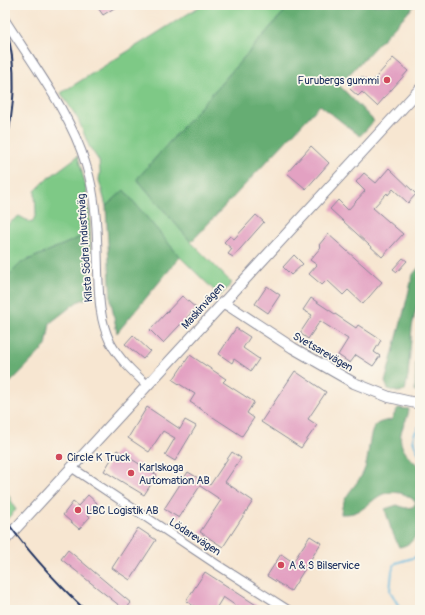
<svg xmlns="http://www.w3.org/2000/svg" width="425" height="615" viewBox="0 0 425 615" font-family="Pangolin,sans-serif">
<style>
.green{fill:#7ec986;stroke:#4c7c72}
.forest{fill:#66ad73;stroke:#406e68}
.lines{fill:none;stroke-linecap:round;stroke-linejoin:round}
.stream{stroke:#63b8df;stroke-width:2}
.building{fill:#e3a1c2}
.minor-casing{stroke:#898a98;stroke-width:10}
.tertiary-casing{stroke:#898a98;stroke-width:12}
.minor{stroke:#fff;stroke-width:8}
.tertiary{stroke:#fff;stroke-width:10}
.rail{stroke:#1b2f5e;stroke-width:2}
.poi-dot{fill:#d1495b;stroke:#fbf7ec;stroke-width:1.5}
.labels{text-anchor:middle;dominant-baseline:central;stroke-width:3.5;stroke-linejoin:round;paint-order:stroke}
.poi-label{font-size:11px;fill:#1b2f5e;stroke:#fbf7ec;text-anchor:start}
.street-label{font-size:11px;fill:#1b2f5e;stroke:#fbf7ec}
</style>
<rect width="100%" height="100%" fill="#fbf7ec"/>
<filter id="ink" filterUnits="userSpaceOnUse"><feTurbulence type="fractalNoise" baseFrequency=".025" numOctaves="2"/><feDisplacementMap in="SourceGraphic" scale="8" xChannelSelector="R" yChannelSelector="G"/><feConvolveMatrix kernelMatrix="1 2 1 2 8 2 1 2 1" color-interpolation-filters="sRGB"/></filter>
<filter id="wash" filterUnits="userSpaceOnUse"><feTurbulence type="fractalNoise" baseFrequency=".012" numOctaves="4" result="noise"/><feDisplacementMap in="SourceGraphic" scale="16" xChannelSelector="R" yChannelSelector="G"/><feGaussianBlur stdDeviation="0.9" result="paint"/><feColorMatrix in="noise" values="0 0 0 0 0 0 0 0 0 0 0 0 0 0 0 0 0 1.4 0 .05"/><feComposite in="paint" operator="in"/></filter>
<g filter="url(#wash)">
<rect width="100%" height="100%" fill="#f7e6d1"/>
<!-- green -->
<g class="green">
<path d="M202,5H290L137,179L191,242L232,283L220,296L180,257L124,191L106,206L99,180L100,172L99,161L89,146L78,119L61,93Z"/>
<path d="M78,156L87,192L84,199L83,202L89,209L90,233L21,263L5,279V388V232L8,224L19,216L32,223L36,214L35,191L47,179Z"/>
<path d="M5,488L16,510L5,521Z"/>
</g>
<!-- forest -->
<g class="forest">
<path d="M290,5H415L339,85L374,121L360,136L320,105L191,242L137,179Z"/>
<path d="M124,190L180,257L117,333L111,301L106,206Z"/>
<path d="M90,233L92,296L77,302L50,323L46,346L5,388V279L21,263Z"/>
<path d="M420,266V303L417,304L412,327L408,376L405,391L397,392L388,389L385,382L403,315L413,274Z"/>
<path d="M420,356V392L415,391L416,363Z"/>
<path d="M398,408L409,409C408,419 403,424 401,433C398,449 410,458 420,467C420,484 423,522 416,535C413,542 406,546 399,547L391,529L385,509L397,505L405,508L413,507L416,502C410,497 407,495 400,493C376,488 372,508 353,513C350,514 345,514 341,514C342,496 355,488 363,473C370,459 367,441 374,427C377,422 385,421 391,420Z"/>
</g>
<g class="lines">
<!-- stream -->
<g class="stream">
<path d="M420,425C410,438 412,442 420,455"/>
<path d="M401,610L390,591L392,571L394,566L396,563L416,557L420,550"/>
</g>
</g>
<g id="blocks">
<!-- building -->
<g class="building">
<path d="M96,5H119L103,15Z"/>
<path d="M393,58L408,71L377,106L362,92L358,96L350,89L362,76L370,84Z"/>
<path d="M311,146L329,163L306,189L287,173Z"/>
<path d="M389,168L416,194L408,203L393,189L388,195L387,193L373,208L403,234L382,257L330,209L338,200L348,210L365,191L356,182L364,173L376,183Z"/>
<path d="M256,215L264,222L233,257L228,254L232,249L224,242L230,236L234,239Z"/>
<path d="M328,234L382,282L363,304L348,290L343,295L327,280L322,285L309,274L317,265L310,260L321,247L319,245Z"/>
<path d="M294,255L303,264L291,275L283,267Z"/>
<path d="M403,258L407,261L397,272L393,269Z"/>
<path d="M267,286L280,295L268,313L255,304Z"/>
<path d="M182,296L196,308L163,343L150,330Z"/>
<path d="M311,298L356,328L358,325L381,340L374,352L380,356L373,366L356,355L350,363L338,355L348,339L320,321L308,339L300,333L312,315L303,310Z"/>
<path d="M236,328L250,337L243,348L259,359L251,371L234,359L232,363L219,354Z"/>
<path d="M133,335L150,351L143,359L125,344Z"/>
<path d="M190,355L226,379L223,382L254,402L247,413L254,418L242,436L190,402L195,394L173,380Z"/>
<path d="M295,371L326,392L308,419L317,425L301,448L261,422Z"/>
<path d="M147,407L180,429L185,420L196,426L175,461L165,455L175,438L163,431L149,452L128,438Z"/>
<path d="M117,450L157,475L144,495L104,471Z"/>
<path d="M232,452L241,458L225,482L253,501L223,547L200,532L221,500L200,486L179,518L164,509L188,472L210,485Z"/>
<path d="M88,495L97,503L87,514L90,517L79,529L63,515L73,502L78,506Z"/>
<path d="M138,528L156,540L130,580L112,568Z"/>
<path d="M310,536L321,543L291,591L267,576L281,554L293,562Z"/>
<path d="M68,550L131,603L125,610L61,559Z"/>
<path d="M205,572L264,610H242L223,597L215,610H200L186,601Z"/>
</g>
</g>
</g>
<g filter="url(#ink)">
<use href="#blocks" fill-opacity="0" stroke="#898a98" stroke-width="1"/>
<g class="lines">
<!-- minor casing -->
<g class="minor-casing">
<g id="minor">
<path d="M5,20C34,66 71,114 86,165C97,199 97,235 98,271C99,295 99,319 110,342C119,359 133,372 147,385"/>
<path d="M71,467L216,564L288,610"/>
</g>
</g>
<!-- tertiary casing -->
<g class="tertiary-casing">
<g id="tertiary">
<path d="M223,302L293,348L354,383L389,397L420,404"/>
<path d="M5,540L420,89"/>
</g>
</g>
<!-- minor -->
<use href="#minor" class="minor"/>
<!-- tertiary -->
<use href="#tertiary" class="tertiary"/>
<!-- rail -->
<g class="rail">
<path d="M5,23C19,72 14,105 5,154"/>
<path d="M5,519C28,552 56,582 85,610"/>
</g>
</g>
</g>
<!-- markers -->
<g class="poi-dot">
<circle cx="387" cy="80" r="4"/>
<circle cx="59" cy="457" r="4"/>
<circle cx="131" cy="473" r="4"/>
<circle cx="78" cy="510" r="4"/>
<circle cx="281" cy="565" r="4"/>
</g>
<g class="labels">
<!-- poi labels -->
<g class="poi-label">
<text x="379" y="80" text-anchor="end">Furubergs gummi</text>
<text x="67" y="457">Circle K Truck</text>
<text x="139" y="467">Karlskoga<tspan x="139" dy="13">Automation AB</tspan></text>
<text x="86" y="510">LBC Logistik AB</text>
<text x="289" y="565">A &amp; S Bilservice</text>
</g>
<!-- street labels -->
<g class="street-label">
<text transform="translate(85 248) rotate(-94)">Kilsta Södra Industriväg</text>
<text transform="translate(203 306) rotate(-48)">Maskinvägen</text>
<text transform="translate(323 352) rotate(30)">Svetsarevägen</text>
<text transform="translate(195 537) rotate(33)">Lödarevägen</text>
</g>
</g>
<!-- margin -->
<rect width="425" height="615" fill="none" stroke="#fbf7ec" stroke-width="20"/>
</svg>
